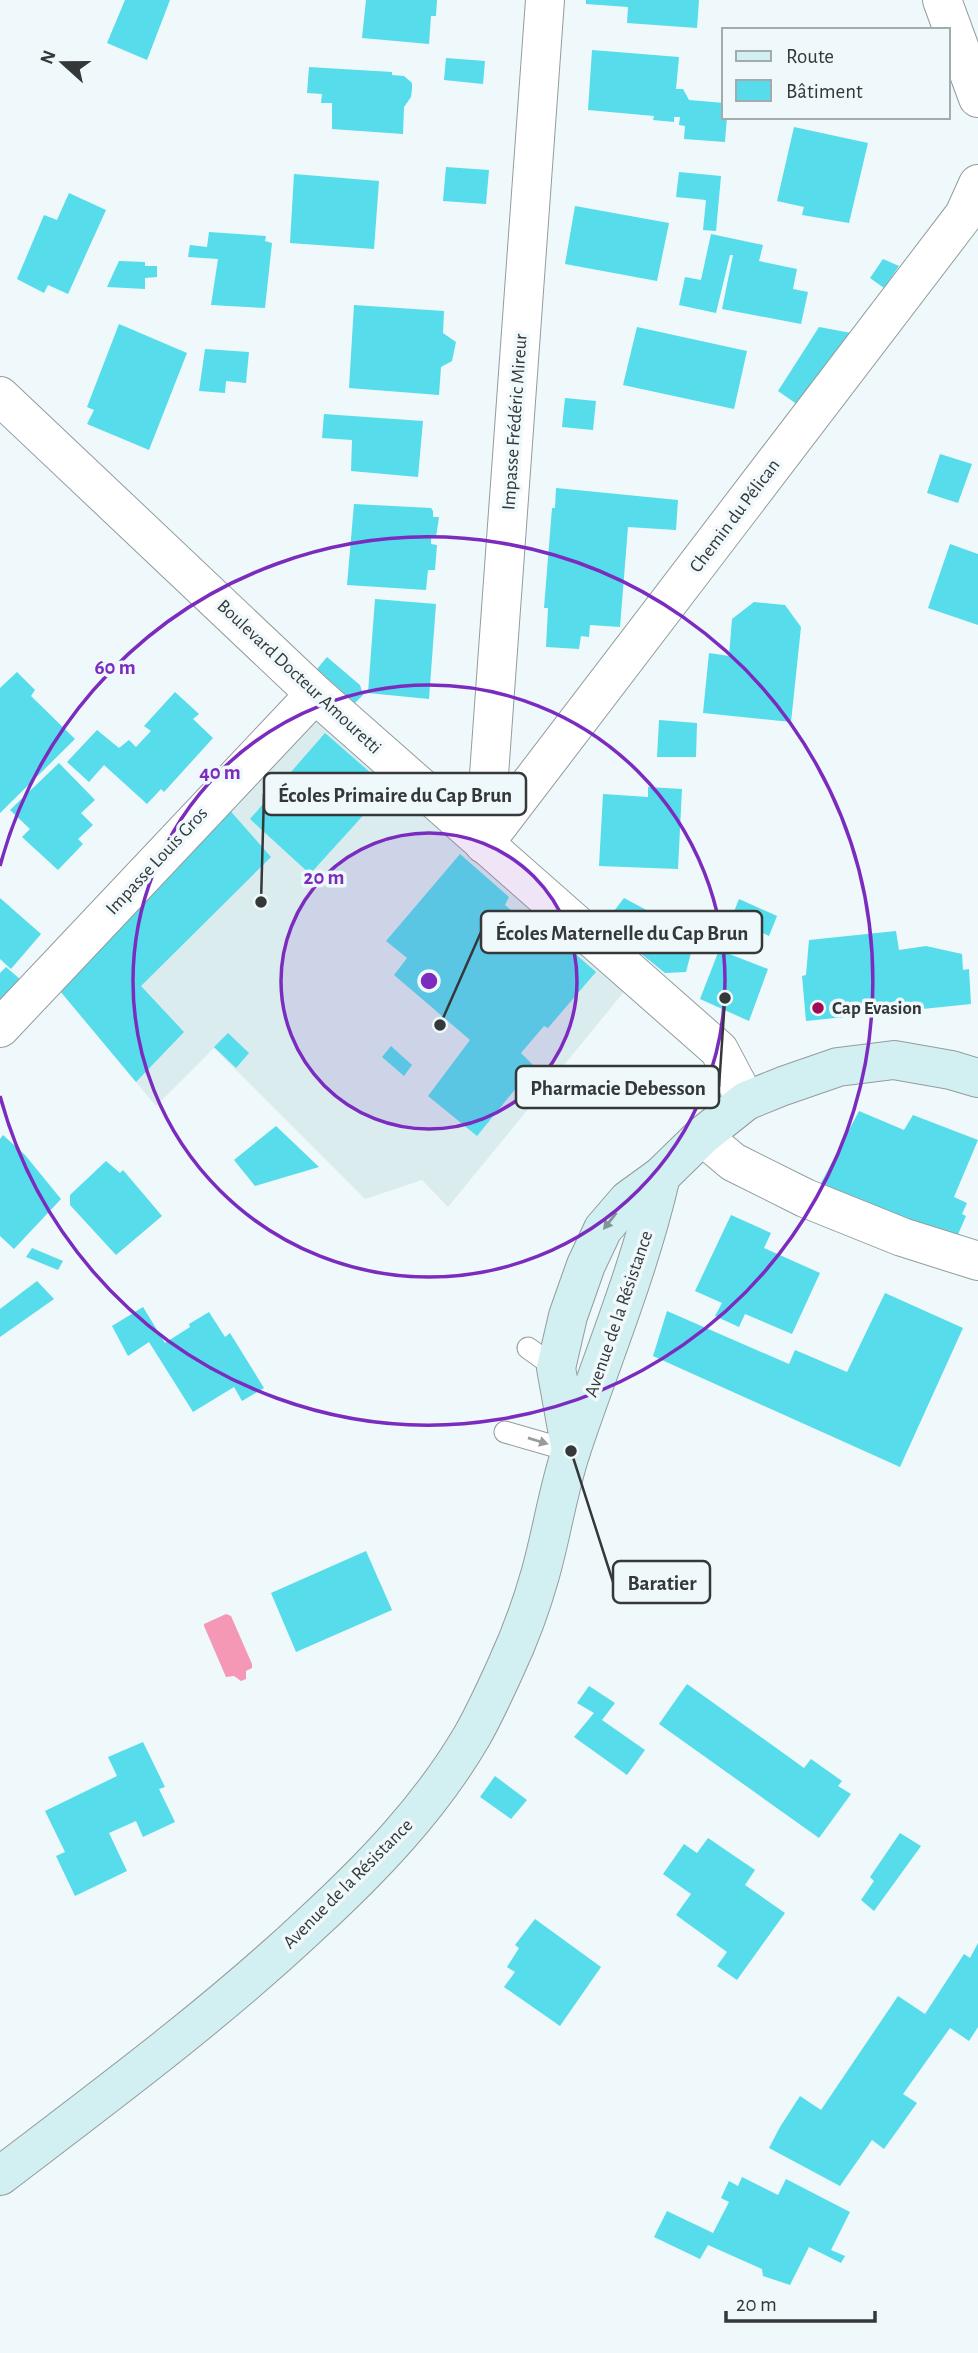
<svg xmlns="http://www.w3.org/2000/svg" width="978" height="2353" viewBox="0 0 978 2353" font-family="'Alegreya Sans',sans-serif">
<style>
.built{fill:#daecee}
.water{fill:#f598b6}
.building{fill:#56dcea}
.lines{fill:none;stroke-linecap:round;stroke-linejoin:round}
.lane-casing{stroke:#939c9d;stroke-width:23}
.street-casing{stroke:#939c9d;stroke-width:40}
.secondary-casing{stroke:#939c9d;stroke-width:40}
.lane{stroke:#fff;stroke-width:21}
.street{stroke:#fff;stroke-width:38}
.secondary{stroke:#d2eff2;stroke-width:38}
.oneway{fill:#839496}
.oneway2{fill:#9a9c9c}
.ring{fill:none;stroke:#7b2cbf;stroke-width:3.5}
.poi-dot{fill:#9f0c55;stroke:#eff8fa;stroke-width:2.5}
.labels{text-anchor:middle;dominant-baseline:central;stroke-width:7;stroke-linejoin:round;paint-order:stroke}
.street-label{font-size:19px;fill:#343839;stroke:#eff8fa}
.poi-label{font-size:19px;font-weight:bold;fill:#343839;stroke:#eff8fa;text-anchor:start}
.centre{fill:#7b2cbf;stroke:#eff8fa;stroke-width:3.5}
.ring-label{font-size:21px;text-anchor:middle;font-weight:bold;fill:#7b2cbf;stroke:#eff8fa;stroke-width:7;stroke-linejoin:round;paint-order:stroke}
.leader{fill:none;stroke:#343839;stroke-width:2.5}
.callout-dot{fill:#343839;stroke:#eff8fa;stroke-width:2.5}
.callout{fill:#eff8fa;stroke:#343839;stroke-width:2.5}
.callout-label{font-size:21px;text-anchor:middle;font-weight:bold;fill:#343839}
</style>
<rect width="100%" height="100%" fill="#eff8fa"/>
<!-- built -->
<path class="built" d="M323,701L636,977L448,1207L422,1180L365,1199L214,1048L156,1106L50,979Z"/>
<!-- water -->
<path class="water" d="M226,1614L231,1616L252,1664V1668L246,1671V1679L241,1681L234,1676L226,1677L204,1626V1624Z"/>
<!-- building -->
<g class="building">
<path d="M125,0H170L147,60L107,43Z"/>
<path d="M366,0H437L436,16H431L429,44L362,38Z"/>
<path d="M586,0H699L697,28L627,23L628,7L586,4Z"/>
<path d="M592,50L679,57L676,89H683L689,100L724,103V117H727L725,142L684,139L685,126L679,125L680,117H674V122L653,120L654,116L588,110Z"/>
<path d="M446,58L485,61L483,84L444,80Z"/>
<path d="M309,67L392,72V75L404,76L412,83V89L411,97L404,107L403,134L332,129V103H321L322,94L307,93Z"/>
<path d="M794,127L868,143L849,223L802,215L804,207L777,201Z"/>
<path d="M446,167L489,170L486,204L443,201Z"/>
<path d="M679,172L721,176L716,231L703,230L706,200L676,197Z"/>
<path d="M294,174L379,181L374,249L290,243Z"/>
<path d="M69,193L106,210L68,294L48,285L44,293L17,279L44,215L57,220Z"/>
<path d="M575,206L669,223L657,281L565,264Z"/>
<path d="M209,232L266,236L265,241L272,243L265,308L211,305L218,259L188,257L190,245L207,247Z"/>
<path d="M711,234L763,245L759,261L797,269L793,289L808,292L801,324L722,309L733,255H730L716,313L679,305L685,277L701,280Z"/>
<path d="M883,259L899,266L884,288L870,278Z"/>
<path d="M119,261L145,262V266H157V277L145,278V289L107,287Z"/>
<path d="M354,305L444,311L443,333L456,342L452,361L441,367L439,395L349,388Z"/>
<path d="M119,324L187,353L149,450L87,424L94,410L87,407Z"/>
<path d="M637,327L747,351L734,409L623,385Z"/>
<path d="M819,327L851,333L801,407L778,391Z"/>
<path d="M205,349L249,352L246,383L226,381L225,393L199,391Z"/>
<path d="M565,398L596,401L593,430L562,427Z"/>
<path d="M324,414L423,421L418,477L351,471L352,440L322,438Z"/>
<path d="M940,454L972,464L958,503L927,493Z"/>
<path d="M556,488L678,500L676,530L628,527L620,627L590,625L589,637L581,636L579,649L546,647L548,608H544L552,508H555Z"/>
<path d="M354,504L431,508L433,511V517H439L436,537H431V544L437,545L435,570H428L426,590L347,585Z"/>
<path d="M950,544L978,554V625L928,608Z"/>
<path d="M375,599L436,604L429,699L368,693Z"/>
<path d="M754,602L785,605L801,627L791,722L703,713L709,653L729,656L732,619Z"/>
<path d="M327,657L360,685L363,695L355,703L317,669Z"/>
<path d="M17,672L35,690L31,696L75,739L0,813V688Z"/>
<path d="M175,692L199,714L193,719L213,738L164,792L161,789L147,804L104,765L89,782L67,762L97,730L119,748L129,740L136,747L151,731L144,726Z"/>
<path d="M659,720L697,723L696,757H657Z"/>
<path d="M325,733L388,788L310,874L250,819Z"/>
<path d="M59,763L95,800L81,813L93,825L78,839L83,844L58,870L22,837L30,829L10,810Z"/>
<path d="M648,787L682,789L678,869L599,866L603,794L648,797Z"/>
<path d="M226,806L271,857L141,986L184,1032L136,1082L50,979Z"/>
<path d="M460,854L509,897L505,905L519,917L525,910L596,972L548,1028L544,1026L521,1053L534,1066L477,1136L428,1096L470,1040L394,975L407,958L386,941Z"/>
<path d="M0,898L41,934L11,969L0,959Z"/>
<path d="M624,898L652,913L693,945L686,972L665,973L604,924Z"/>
<path d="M739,899L777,916L769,936L731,919Z"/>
<path d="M896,931L899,950L926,946L962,954L963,970L969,969L971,1004L806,1021L802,976L806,975L809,940Z"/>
<path d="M719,950L768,969L749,1021L700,999Z"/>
<path d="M6,967L21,980L0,1002V973Z"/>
<path d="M228,1033L249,1053L236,1068L214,1047Z"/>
<path d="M391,1046L412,1065L404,1076L382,1057Z"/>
<path d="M859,1111L904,1130L913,1115L978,1140L954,1197L967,1203L962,1214L966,1216L956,1239L819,1187Z"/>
<path d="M276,1126L319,1167L255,1186L234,1160Z"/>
<path d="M3,1135L25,1155L61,1199L14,1249L0,1236V1139Z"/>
<path d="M106,1161L120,1173L123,1170L162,1216L116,1255L70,1205V1195Z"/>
<path d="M731,1215L771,1233L764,1248L820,1273L792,1334L745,1314L739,1327L715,1316L722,1303L695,1291Z"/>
<path d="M32,1248L63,1261L58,1270L26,1257Z"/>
<path d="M37,1281L54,1299L0,1337V1309Z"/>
<path d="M885,1293L963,1328L900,1467L653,1356L667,1311L789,1364L795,1350L847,1372Z"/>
<path d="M143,1307L165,1343L190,1327L189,1324L209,1312L225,1337L230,1333L264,1388L242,1401L234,1387L193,1412L149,1342L128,1356L112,1326Z"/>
<path d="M366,1551L392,1610L296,1652L271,1593Z"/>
<path d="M687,1684L804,1768L811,1759L842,1781L838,1786L851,1794L819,1838L659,1724Z"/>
<path d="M589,1686L615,1703L602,1720L645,1750L627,1775L574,1737L594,1713L577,1703Z"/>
<path d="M143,1742L165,1787L159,1789L175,1822L143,1837L136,1821L109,1833L127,1871L75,1896L56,1856L65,1852L45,1811L117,1776L108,1757Z"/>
<path d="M495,1776L527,1800L511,1819L480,1797Z"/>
<path d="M900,1833L921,1846L874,1911L861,1900L874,1881L870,1877Z"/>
<path d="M708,1838L755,1870L745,1885L785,1913L737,1980L717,1966L727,1952L676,1915L691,1894L663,1874L684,1844L697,1853Z"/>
<path d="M535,1919L601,1967L560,2026L504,1987L515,1972L507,1967L519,1948L515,1945Z"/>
<path d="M978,1943V2027L969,2041L950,2028L903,2094L917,2103L884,2149L872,2140L840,2186L769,2148L780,2127L800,2096L821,2110L898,1996L925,2014L964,1954L970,1958Z"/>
<path d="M742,2177L778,2195L786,2179L850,2212L831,2250L845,2256L841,2263L809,2247L790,2285L763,2276L762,2269L708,2245L700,2259L654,2237L667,2211L713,2233L729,2202L721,2198L729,2181L738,2186Z"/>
</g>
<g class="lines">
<!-- lane casing -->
<g class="lane-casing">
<g id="lane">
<path d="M528,1348L560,1371"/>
<path d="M505,1432L571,1451"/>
</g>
</g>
<!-- street casing -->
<g class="street-casing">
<g id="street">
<path d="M942,0L978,98"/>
<path d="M0,396L315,694L719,1050L746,1101"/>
<path d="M484,844L545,0"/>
<path d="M484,844L964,215L978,184"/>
<path d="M0,1028L315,694"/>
<path d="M702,1136L733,1162L805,1198L902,1237L978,1261"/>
</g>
</g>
<!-- secondary casing -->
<g class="secondary-casing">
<g id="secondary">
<path d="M571,1451L556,1368L568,1316L586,1265L603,1229L628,1200L661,1176L702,1136L746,1101L783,1086L838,1067L894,1060L951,1070L978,1078"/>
<path d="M0,2176C106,2095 213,2016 310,1925C371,1869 430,1808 472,1736C484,1715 495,1691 505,1669C519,1639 531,1607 540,1575C552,1533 558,1489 572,1448C603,1356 639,1271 661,1176"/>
</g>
</g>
<!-- lane -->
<use href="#lane" class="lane"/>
<!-- street -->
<use href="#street" class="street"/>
<!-- secondary -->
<use href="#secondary" class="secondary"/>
</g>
<!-- one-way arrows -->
<defs><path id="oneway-solid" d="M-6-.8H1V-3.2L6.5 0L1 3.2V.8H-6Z" transform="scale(1.75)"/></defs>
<use class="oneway" href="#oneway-solid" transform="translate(610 1221) rotate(128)"/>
<use class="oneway2" href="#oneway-solid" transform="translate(538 1441) rotate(17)"/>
<!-- distance rings -->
<circle cx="429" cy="981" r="148" fill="#7b2cbf" fill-opacity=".12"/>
<g class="ring">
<circle cx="429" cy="981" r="148"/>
<circle cx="429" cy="981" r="296"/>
<path d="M0 866A444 444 0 1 1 0 1096"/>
</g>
<!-- markers -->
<circle class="poi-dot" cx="818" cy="1008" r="7"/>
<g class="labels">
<!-- street labels -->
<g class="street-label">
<text transform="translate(515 422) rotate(-86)">Impasse Frédéric Mireur</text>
<text transform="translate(735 516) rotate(-53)">Chemin du Pélican</text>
<text transform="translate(299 677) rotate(43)">Boulevard Docteur Amouretti</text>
<text transform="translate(157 861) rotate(-47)">Impasse Louis Gros</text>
<text transform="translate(619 1314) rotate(-71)">Avenue de la Résistance</text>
<text transform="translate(348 1884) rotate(-45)">Avenue de la Résistance</text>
</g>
<!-- poi labels -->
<g class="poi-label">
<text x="832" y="1008">Cap Evasion</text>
</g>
</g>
<circle cx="429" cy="981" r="10" class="centre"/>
<g class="ring-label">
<text x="115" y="674">60 m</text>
<text x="220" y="779">40 m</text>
<text x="324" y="884">20 m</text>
</g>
<!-- callouts -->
<path class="leader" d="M261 902L264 794M440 1025L481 932M725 998L719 1087M571 1451L613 1582"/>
<g class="callout-dot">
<circle cx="261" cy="902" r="7"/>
<circle cx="440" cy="1025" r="7"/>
<circle cx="725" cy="998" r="7"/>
<circle cx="571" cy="1451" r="7"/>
</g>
<g class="callout">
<rect x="264" y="773" width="262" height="42" rx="7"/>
<rect x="481" y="911" width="281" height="42" rx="7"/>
<rect x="516" y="1066" width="203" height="42" rx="7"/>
<rect x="613" y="1561" width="97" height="42" rx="7"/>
</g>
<g class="callout-label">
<text x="395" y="802">Écoles Primaire du Cap Brun</text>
<text x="622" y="940">Écoles Maternelle du Cap Brun</text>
<text x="618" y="1095">Pharmacie Debesson</text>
<text x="662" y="1590">Baratier</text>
</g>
<!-- legend -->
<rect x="722" y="28" width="228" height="91" fill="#eff8fa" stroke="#a4abad" stroke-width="2"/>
<rect x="736" y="51" width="35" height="10" fill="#d2eff2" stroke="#a4abad" stroke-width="2"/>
<text x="786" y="63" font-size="21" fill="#343839">Route</text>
<rect x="736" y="80" width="35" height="21" fill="#56dcea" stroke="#a4abad" stroke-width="2"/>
<text x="786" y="98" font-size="21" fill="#343839">Bâtiment</text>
<!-- north arrow -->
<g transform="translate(63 63) rotate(291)" stroke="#eff8fa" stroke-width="5" paint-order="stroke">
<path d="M0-5L12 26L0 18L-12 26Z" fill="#343839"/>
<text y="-10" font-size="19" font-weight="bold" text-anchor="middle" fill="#343839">N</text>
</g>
<!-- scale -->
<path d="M726 2311v10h149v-10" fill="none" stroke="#343839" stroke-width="3.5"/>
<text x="736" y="2311" font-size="21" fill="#343839" stroke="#eff8fa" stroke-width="5" paint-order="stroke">20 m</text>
</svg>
